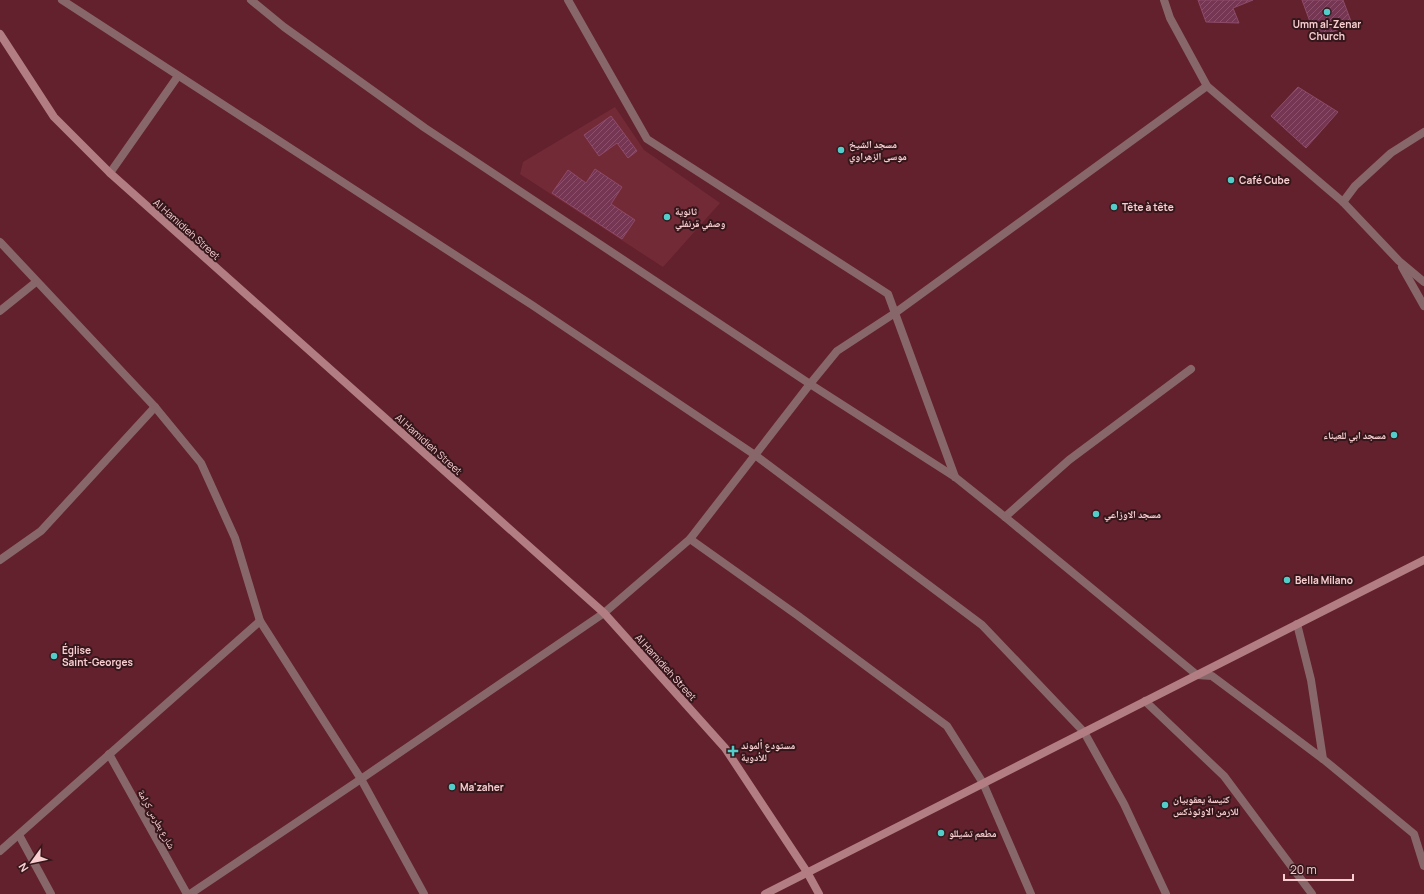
<svg xmlns="http://www.w3.org/2000/svg" width="1424" height="894" viewBox="0 0 1424 894" font-family="Manrope,'Noto Naskh Arabic',sans-serif">
<style>
.built{fill:#732a37}
.building{fill:url(#building-hatch);stroke:#8d4b69}
.lines{fill:none;stroke-linecap:round;stroke-linejoin:round}
.lane{stroke:#88676a;stroke-width:8}
.street{stroke:#88676a;stroke-width:8}
.secondary{stroke:#b27e83;stroke-width:8}
.poi-dot{fill:#53cdca;stroke:#35171b;stroke-width:1.5}
.labels{text-anchor:middle;dominant-baseline:central;stroke-width:4;stroke-linejoin:round;paint-order:stroke}
.poi-label{font-size:10px;font-weight:bold;fill:#f8ced1;stroke:#35171b;text-anchor:start}
.street-label{font-size:10px;fill:#f8ced1;stroke:#35171b}
</style>
<defs>
<pattern id="building-hatch" width="6" height="6" patternUnits="userSpaceOnUse"><rect width="6" height="6" fill="#753654"/><path d="M-1 1l2-2M0 6l6-6M5 7l2-2" fill="none" stroke="#89526c"/></pattern>
</defs>
<rect width="100%" height="100%" fill="#63212d"/>
<!-- built -->
<path class="built" d="M615,107L644,150L720,203L663,267L520,174L523,162Z"/>
<!-- building -->
<g class="building">
<path d="M1198,0H1253L1233,8L1239,23L1206,22Z"/>
<path d="M1302,0H1343L1352,24L1316,38Z"/>
<path d="M1298,87L1338,112L1306,148L1271,116Z"/>
<path d="M611,116L637,151L628,158L617,143L599,156L584,135Z"/>
<path d="M595,169L622,187L611,204L635,220L622,239L552,193L568,170L586,183Z"/>
</g>
<g class="lines">
<!-- lane -->
<path class="lane" d="M110,173L178,76"/>
<!-- street -->
<g class="street">
<path d="M62,0L532,305L755,455L982,625L1084,732L1124,804L1166,894"/>
<path d="M251,0L284,27L425,128L810,384L955,477L1005,517L1197,675L1212,676L1323,759L1414,834L1424,866"/>
<path d="M568,0L647,139L888,294L955,477"/>
<path d="M1164,0L1170,18L1207,86L1343,202L1399,261L1424,282"/>
<path d="M1343,202L1355,186L1391,153L1424,132"/>
<path d="M0,242L155,407L201,463L235,538L260,621L361,779L424,894"/>
<path d="M1402,267L1424,306"/>
<path d="M0,311L36,282"/>
<path d="M1005,517L1069,460L1191,369"/>
<path d="M690,539L797,615L947,726L983,783L1031,894"/>
<path d="M0,560L41,531L155,407"/>
<path d="M1297,624L1311,680L1323,759"/>
<path d="M1145,701L1224,776L1312,894"/>
<path d="M109,754L187,894"/>
<path d="M19,835L51,894"/>
<path d="M0,851L260,621"/>
<path d="M190,894L361,779L604,613L690,539L810,384L837,351L895,313L1207,86"/>
</g>
<!-- secondary -->
<g class="secondary">
<path d="M0,34L54,117L110,173L604,613L725,748L807,872L819,894"/>
<path d="M765,894L1424,560"/>
</g>
</g>
<!-- markers -->
<g class="poi-dot">
<circle cx="1327" cy="12" r="4"/>
<circle cx="841" cy="150" r="4"/>
<circle cx="1231" cy="180" r="4"/>
<circle cx="1114" cy="207" r="4"/>
<circle cx="667" cy="217" r="4"/>
<circle cx="1394" cy="435" r="4"/>
<circle cx="1096" cy="514" r="4"/>
<circle cx="1287" cy="580" r="4"/>
<circle cx="54" cy="656" r="4"/>
<path d="M731 745h4v4h4v4h-4v4h-4v-4h-4v-4h4z"/>
<circle cx="452" cy="787" r="4"/>
<circle cx="1165" cy="805" r="4"/>
<circle cx="941" cy="833" r="4"/>
</g>
<g class="labels">
<!-- poi labels -->
<g class="poi-label">
<text x="1327" y="24" text-anchor="middle">Umm al-Zenar<tspan x="1327" dy="12">Church</tspan></text>
<text x="849" y="144">مسجد الشيخ<tspan x="849" dy="12">موسى الزهراوي</tspan></text>
<text x="1239" y="180">Café Cube</text>
<text x="1122" y="207">Tête à tête</text>
<text x="675" y="211">ثانوية<tspan x="675" dy="12">وصفي قرنفلي</tspan></text>
<text x="1386" y="435" text-anchor="end">مسجد ابي للعيناء</text>
<text x="1104" y="514">مسجد الاوزاعي</text>
<text x="1295" y="580">Bella Milano</text>
<text x="62" y="650">Église<tspan x="62" dy="12">Saint-Georges</tspan></text>
<text x="741" y="745">مستودع ألموند<tspan x="741" dy="12">للأدوية</tspan></text>
<text x="460" y="787">Ma'zaher</text>
<text x="1173" y="799">كنيسة يعقوبيان<tspan x="1173" dy="12">للارمن الاوثوذكس</tspan></text>
<text x="949" y="833">مطعم تشيللو</text>
</g>
<!-- street labels -->
<g class="street-label">
<text transform="translate(187 229) rotate(42)">Al Hamidieh Street</text>
<text transform="translate(429 444) rotate(42)">Al Hamidieh Street</text>
<text transform="translate(666 667) rotate(48)">Al Hamidieh Street</text>
<text transform="translate(157 819) rotate(61)">شارع بطرس كرامة</text>
</g>
</g>
<!-- north arrow -->
<g transform="translate(32 862) rotate(237)" stroke="#35171b" stroke-width="3" paint-order="stroke">
<path d="M0-3L7 15L0 10L-7 15Z" fill="#f8ced1"/>
<text y="-6" font-size="11" font-weight="bold" text-anchor="middle" fill="#f8ced1">N</text>
</g>
<!-- scale -->
<path d="M1284 874v6h69v-6" fill="none" stroke="#f8ced1" stroke-width="2"/>
<text x="1290" y="874" font-size="12" fill="#f8ced1" stroke="#35171b" stroke-width="3" paint-order="stroke">20 m</text>
</svg>
